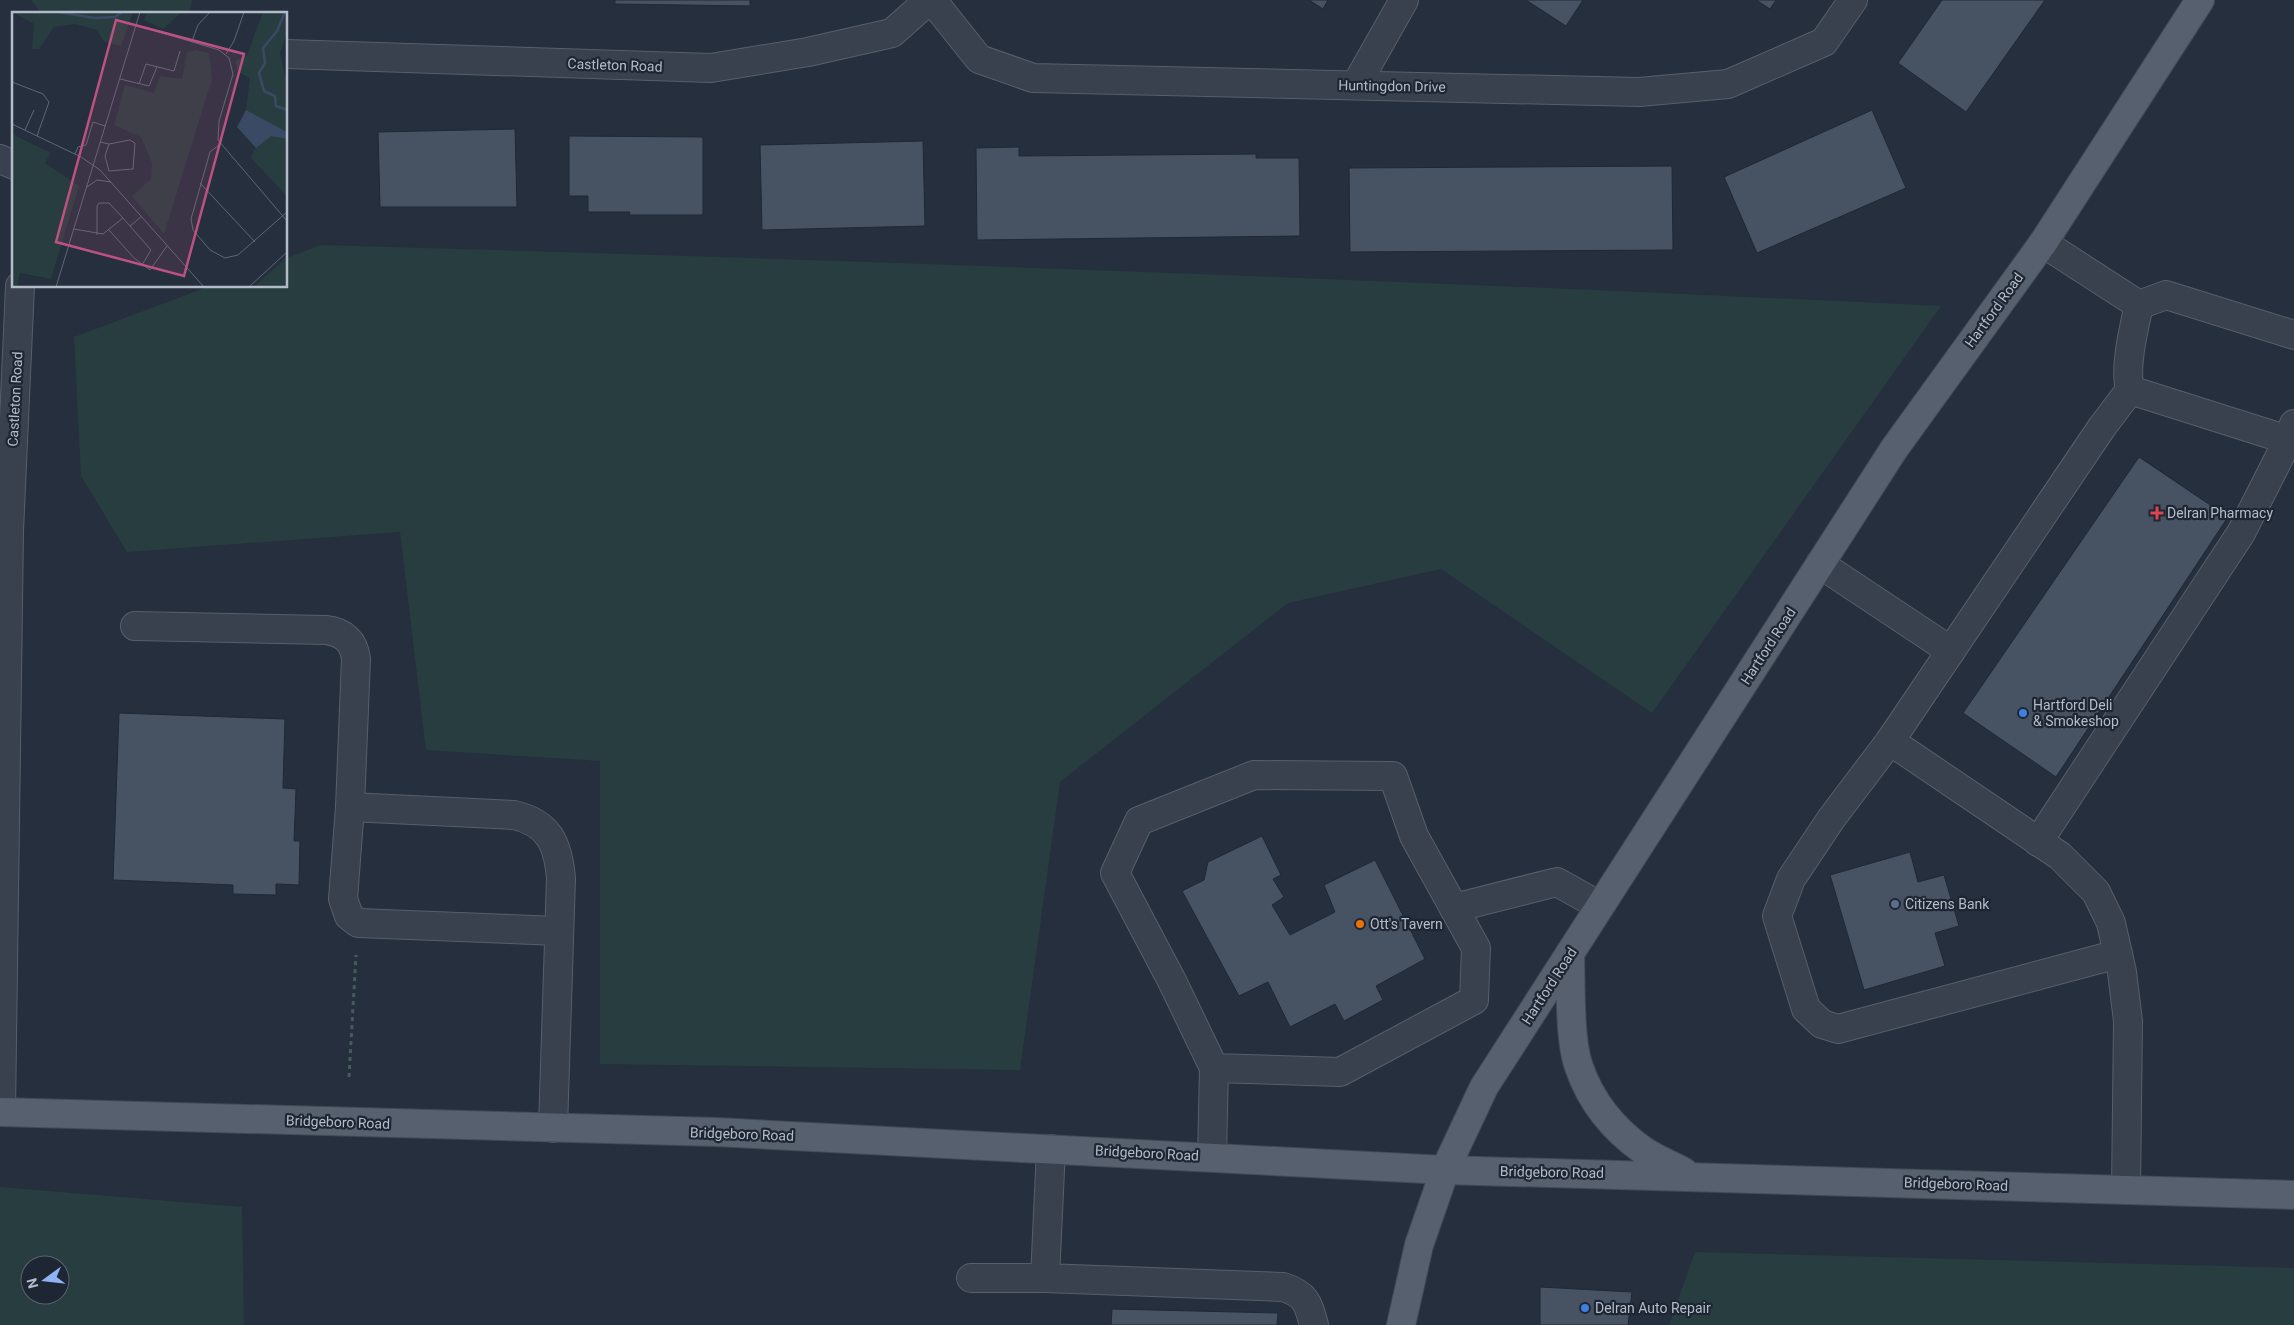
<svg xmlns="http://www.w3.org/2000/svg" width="2294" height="1325" viewBox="0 0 2294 1325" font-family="Roboto,sans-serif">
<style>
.green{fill:#283d40;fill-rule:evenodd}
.building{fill:#475262;stroke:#202835}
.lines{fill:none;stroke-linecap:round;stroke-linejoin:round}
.minor-casing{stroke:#575f6c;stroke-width:30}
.major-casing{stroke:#424a57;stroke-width:30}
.path{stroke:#475a5e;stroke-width:3;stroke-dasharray:4 4;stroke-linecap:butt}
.minor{stroke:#39414e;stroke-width:28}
.major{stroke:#57606e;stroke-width:28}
.health-dot{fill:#e0444e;stroke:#1e2633;stroke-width:2}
.shop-dot{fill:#3f7fe0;stroke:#1e2633;stroke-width:2}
.service-dot{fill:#5c6f8a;stroke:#1e2633;stroke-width:2}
.food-dot{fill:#e8710a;stroke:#1e2633;stroke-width:2}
.labels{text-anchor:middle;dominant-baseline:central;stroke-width:4.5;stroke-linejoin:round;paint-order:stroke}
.street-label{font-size:14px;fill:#b5bcc9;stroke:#1e2633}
.poi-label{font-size:14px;fill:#b5bcc9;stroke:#1e2633;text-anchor:start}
.inset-river{fill:none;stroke:#3a4a64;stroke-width:2.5}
.inset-road{fill:none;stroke:#5f6775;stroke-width:1}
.view{fill:#bd5182;fill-opacity:0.15;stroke:#bd5182;stroke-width:2.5}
.inset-edge{fill:none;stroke:#b5bcc9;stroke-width:2.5}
</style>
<rect width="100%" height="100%" fill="#252f3d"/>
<!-- green -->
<g class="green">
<path d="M31,0H192L190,10L184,14H42Z"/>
<path d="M321,245C861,260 1401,280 1941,306L1652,713L1441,569L1288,603L1060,782L1020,1070L600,1064V761L426,750L400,532L127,552L81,476L74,337L210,286H286V258Z"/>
<path d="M0,1187L242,1207L244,1325H0ZM30,1265H60V1295H30Z"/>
<path d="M1695,1252L2294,1268V1325H1669Z"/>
</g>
<!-- building -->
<g class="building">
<path d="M615,0H750V6L615,4Z"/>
<path d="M1309,0H1328L1323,9Z"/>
<path d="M1526,0H1583L1566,26Z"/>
<path d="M1756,0H1776L1770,9Z"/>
<path d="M1942,0H2045L1966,112L1898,63Z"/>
<path d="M1872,110L1906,188L1757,253L1724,177Z"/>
<path d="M515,129L517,207H380L378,132Z"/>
<path d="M569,136L703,137V215H629L630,212H588V196H569Z"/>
<path d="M923,141L925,226L762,230L760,145Z"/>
<path d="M1019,147V156L1256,154V158H1299L1300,236L977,240L976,148Z"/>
<path d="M1672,166L1673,250L1350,252L1349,168Z"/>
<path d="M2139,457L2228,517L2056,777L1963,713Z"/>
<path d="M119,713L285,719L283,788L296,789L294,841H300L299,885L276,884V895L233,894V885L113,880Z"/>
<path d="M1262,836L1281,875L1273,879L1284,897L1272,905L1290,935L1335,912L1324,885L1375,860L1425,959L1376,986L1383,1000L1344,1021L1335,1004L1290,1027L1268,982L1239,996L1182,891L1204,880L1208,862Z"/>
<path d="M1910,852L1918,882L1944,875L1959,926L1935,933L1945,966L1864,990L1830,875Z"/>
<path d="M1540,1287L1632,1292L1628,1325H1540Z"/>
<path d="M1112,1309L1278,1313L1277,1325H1111Z"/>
</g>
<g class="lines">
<!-- minor casing -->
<g class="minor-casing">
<g id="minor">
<path d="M932,0L979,59L1033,78L1639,92L1728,84L1824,42L1853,0"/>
<path d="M286,54L711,68L808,52L892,33L929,0"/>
<path d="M1356,85L1404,0"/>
<path d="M0,159L14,165"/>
<path d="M2043,243L2139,305"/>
<path d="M2139,305L2166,295L2294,335"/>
<path d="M2130,390C2124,367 2134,328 2139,305"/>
<path d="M1820,564L1951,651"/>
<path d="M135,626L326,630C343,632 354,641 356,659L350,807L343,899L349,916L358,923L559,931"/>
<path d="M1890,741L1831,819L1791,879L1777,916L1806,1009L1822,1024L1838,1029L2118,954"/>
<path d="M350,807L514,815C549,823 558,844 561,878L553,1128"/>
<path d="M2038,842L2241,533L2288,440L2294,424"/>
<path d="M1454,908L1557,882L1600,906"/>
<path d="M1,1112L9,531L20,286"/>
<path d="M1051,1149L1045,1278L1283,1287C1306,1294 1308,1303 1314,1325"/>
<path d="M1212,1156L1214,1068L1172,981L1115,873L1139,821L1254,775L1393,776L1414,836L1476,948L1474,1000L1340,1072L1214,1068"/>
<path d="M2126,1190L2128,1021L2122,972L2111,923L2096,892L2060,856L1890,741L2102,427L2130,390L2288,440"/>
<path d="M971,1278H1045"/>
</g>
</g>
<!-- major casing -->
<g class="major-casing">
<g id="major">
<path d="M1570,953C1571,984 1569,1040 1579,1067C1591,1102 1614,1130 1644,1151C1656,1159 1671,1165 1684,1172"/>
<path d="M0,1112L716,1132L1445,1170L2294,1195"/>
<path d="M1401,1325L1419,1245L1445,1170L1484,1087L1894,449L2043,243L2200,0"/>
</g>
</g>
<!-- path -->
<path class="path" d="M349,1077L356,955"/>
<!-- minor -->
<use href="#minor" class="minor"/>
<!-- major -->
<use href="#major" class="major"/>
</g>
<!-- markers -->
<path class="health-dot" d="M2154.5 505.5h5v5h5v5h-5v5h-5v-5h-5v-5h5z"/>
<g class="shop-dot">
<circle cx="2023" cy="713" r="5"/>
<circle cx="1585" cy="1308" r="5"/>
</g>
<circle class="service-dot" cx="1895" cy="904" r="5"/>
<circle class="food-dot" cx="1360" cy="924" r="5"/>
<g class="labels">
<!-- street labels -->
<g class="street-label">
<text transform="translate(615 65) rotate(2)">Castleton Road</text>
<text transform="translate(1392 86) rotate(1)">Huntingdon Drive</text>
<text transform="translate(1994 310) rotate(-54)">Hartford Road</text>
<text transform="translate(15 399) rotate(-87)">Castleton Road</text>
<text transform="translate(1768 646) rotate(-57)">Hartford Road</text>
<text transform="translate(1549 986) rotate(-57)">Hartford Road</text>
<text transform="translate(338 1122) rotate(2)">Bridgeboro Road</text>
<text transform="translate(742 1134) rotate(2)">Bridgeboro Road</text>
<text transform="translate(1147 1153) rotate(3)">Bridgeboro Road</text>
<text transform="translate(1552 1172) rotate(1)">Bridgeboro Road</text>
<text transform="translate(1956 1184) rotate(2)">Bridgeboro Road</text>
</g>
<!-- poi labels -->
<g class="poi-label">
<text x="2167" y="513">Delran Pharmacy</text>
<text x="2033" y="705">Hartford Deli<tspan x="2033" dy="16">&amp; Smokeshop</tspan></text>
<text x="1905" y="904">Citizens Bank</text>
<text x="1370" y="924">Ott's Tavern</text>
<text x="1595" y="1308">Delran Auto Repair</text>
</g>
</g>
<!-- overview -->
<g transform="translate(12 12)">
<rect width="275" height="275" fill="#252f3d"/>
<path d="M0,0H121L109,34L92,30L85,18L63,12L42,15L27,37H20L22,12ZM135,0H170L151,17L132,8ZM251,0H275V22L268,41L275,72V120L234,98L238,66L226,60L223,49L235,43ZM184,38L197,41L200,67L152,222L120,184L139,167L140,151L129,125L102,113L113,73L142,81L148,64L170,67L175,40ZM0,122L39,141L33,151L67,174L39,267L8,261L5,275H0ZM259,123L275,127V184L239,146L245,132ZM275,245V275H243L246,271Z" fill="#283d40"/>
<path d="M234,98L275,120V127L259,124L244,136L225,115Z" fill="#3a4a64"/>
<path class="inset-river" d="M47,0L82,6L103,5L110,0M273,0L265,19L251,36L253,51L247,61L252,79L263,84L264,94L275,98"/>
<path class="inset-road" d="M124,13L207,38L217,46L221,62L207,109L206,128L275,209M180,29L186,13L198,0M214,42L222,29L232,0M108,67L137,74L145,55M0,70L31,82L37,90L25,124M127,72L134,52L162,59L168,39M0,112L69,145L88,158L192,275M13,118L22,98M88,130L97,132L118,128L123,131L121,157L97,159L93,144L97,132M208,132L198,140L179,207L181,218L198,238L213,246L226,243L275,200M63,142L66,135L74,133L81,110L93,114M188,171L243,230M75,175L85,168L99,170M118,214L130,204M62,217L91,222L111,206L139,238L130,253M97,218L122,246L138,258L155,234M85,223V194L87,191H97L111,206M44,275L128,0M237,275L275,240"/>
<path class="view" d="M104,8L232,42L172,264L44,230Z"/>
<rect width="275" height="275" class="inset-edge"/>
</g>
<!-- north arrow -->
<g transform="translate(45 1280) rotate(255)"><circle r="24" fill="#1e2633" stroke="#5a626f"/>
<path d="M0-4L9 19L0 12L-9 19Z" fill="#8fb3f4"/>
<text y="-8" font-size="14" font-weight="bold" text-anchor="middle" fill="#b5bcc9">N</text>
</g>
</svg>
